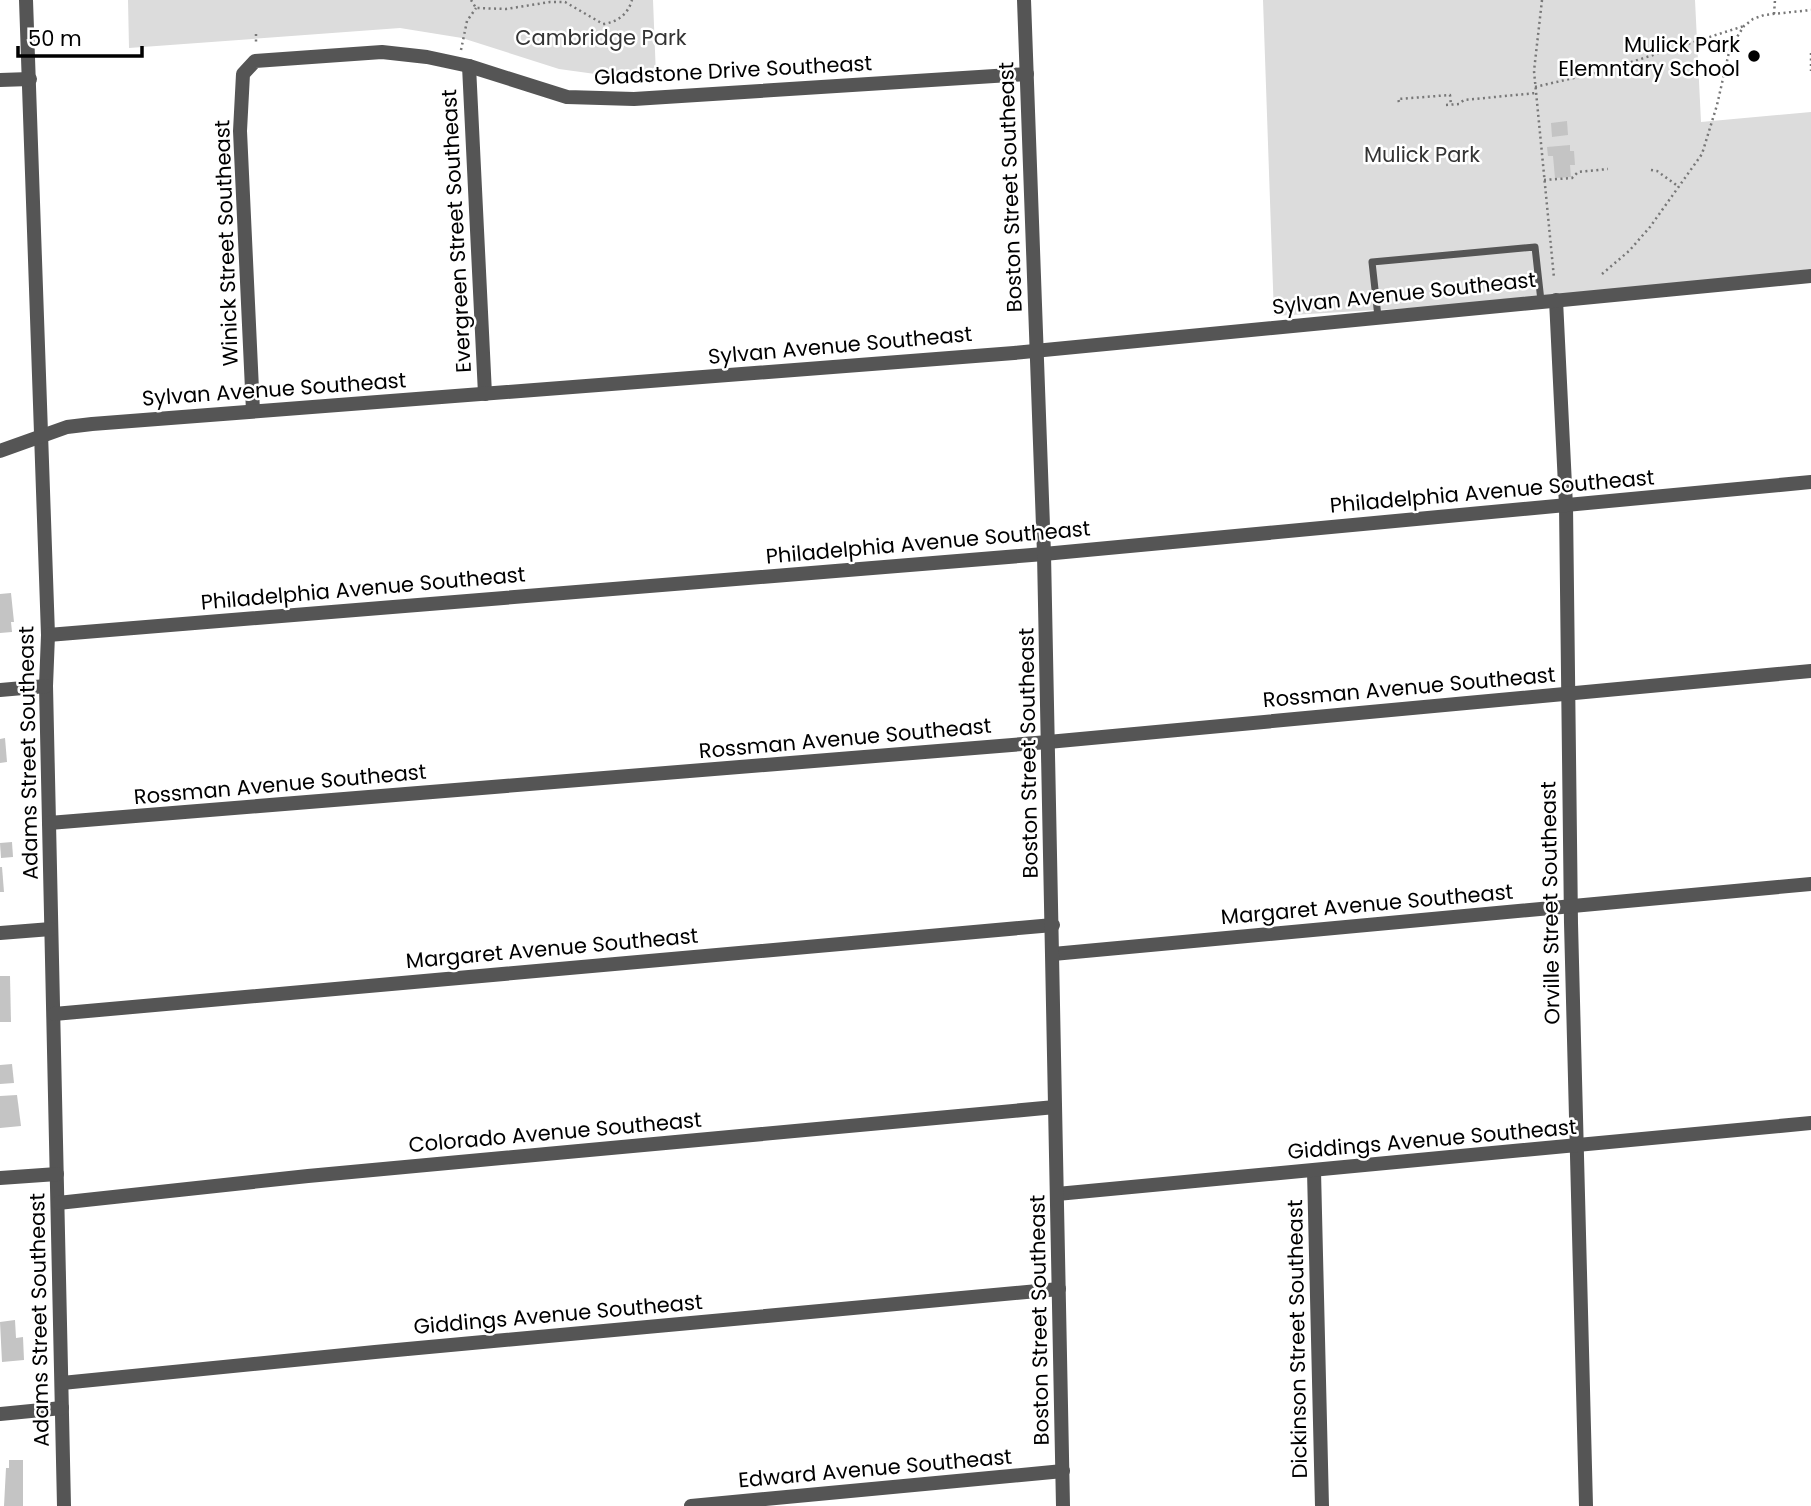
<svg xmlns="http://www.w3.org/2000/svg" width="1811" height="1506" viewBox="0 0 1811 1506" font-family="Poppins,sans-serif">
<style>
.green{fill:#dcdcdc}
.building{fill:#c4c4c4}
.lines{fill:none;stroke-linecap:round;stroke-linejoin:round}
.path{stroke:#777;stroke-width:2.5;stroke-dasharray:2 3.5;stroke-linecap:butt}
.service{stroke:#555;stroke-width:7}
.minor{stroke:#555;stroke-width:14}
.tertiary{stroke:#555;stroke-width:14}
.poi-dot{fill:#000;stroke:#fff;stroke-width:2.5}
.labels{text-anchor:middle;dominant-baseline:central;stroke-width:5;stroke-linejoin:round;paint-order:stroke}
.park-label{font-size:21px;fill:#333;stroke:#fff}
.poi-label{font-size:21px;fill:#000;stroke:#fff;text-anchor:end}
.street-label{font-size:21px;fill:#000;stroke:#fff}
</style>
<rect width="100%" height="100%" fill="#fff"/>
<!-- green -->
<g class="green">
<path d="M128,0H653L656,76L617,77L559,69L462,38L400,28L129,48Z"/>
<path d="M1263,0H1695L1701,122L1811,112V269L1580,298L1274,316Z"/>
</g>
<!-- building -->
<g class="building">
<path d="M1567,121L1568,135L1552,137L1551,123Z"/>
<path d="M1570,145V151H1574L1575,165H1570L1571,177L1555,178L1553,156H1548L1547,147Z"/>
<path d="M11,593L14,622H11L12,632L0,633V594Z"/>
<path d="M5,738L7,762L0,763V739Z"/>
<path d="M12,842L13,857L1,858L0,843Z"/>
<path d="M0,867H2L4,892H0Z"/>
<path d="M0,976H10L11,1022H0Z"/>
<path d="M12,1064L14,1083L0,1084V1065Z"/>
<path d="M17,1095L21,1126L0,1128V1096Z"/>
<path d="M15,1320L16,1338L23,1337L24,1360L2,1362L0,1322Z"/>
<path d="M9,1460H23V1506H4L6,1468H9Z"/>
</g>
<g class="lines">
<!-- path -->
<g class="path">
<path d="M471,0L476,8L506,9L550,2H565L603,24C618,22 628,14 632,0"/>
<path d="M1542,0L1534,71L1554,278"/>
<path d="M1774,14L1775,0"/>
<path d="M256,34V45"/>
<path d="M461,50L467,21L476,8"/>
<path d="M1811,53V71"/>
<path d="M1535,87L1600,72L1744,26"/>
<path d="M1399,102L1398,99L1450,95L1451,105"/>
<path d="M1446,105L1459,104L1464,100L1536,93"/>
<path d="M1651,170L1657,171L1679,187"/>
<path d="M1544,180L1572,178L1578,172L1608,169"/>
<path d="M1602,274L1629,251L1650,227L1702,154L1717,105L1730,48L1744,26L1753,19L1764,15L1811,10"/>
</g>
<!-- service -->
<path class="service" d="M1378,317L1372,262L1535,247L1541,301"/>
<!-- minor -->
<g class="minor">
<path d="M26,0L48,635L46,686L64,1506"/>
<path d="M469,66L485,394"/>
<path d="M0,80L30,79"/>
<path d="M1556,300L1566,506L1571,923L1586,1506"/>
<path d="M253,411L240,131L243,74L255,61L382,52L427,57L469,66L567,97L634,99L1027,74"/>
<path d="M0,451L67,427L92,424L1014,353L1811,276"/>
<path d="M48,635L1044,554L1811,482"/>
<path d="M0,690L46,686"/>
<path d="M49,823L1048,742L1811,671"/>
<path d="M0,933L51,929"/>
<path d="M1053,954L1811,884"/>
<path d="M54,1014L1053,925"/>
<path d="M1314,1171L1322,1506"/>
<path d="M0,1178L57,1174"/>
<path d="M1057,1194L1811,1123"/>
<path d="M58,1203L308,1176L1055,1107"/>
<path d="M62,1383L375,1352L1059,1289"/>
<path d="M0,1414L62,1408"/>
<path d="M691,1506L1063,1471"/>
</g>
<!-- tertiary -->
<path class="tertiary" d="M1024,0L1044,554L1063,1506"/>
</g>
<!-- markers -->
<circle class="poi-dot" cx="1754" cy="56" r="7"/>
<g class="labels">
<!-- park labels -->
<g class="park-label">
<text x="601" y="37">Cambridge Park</text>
<text x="1422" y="154">Mulick Park</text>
</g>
<!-- poi labels -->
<g class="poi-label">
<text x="1740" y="44">Mulick Park<tspan x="1740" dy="24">Elemntary School</tspan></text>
</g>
<!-- street labels -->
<g class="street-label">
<text transform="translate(733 70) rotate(-3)">Gladstone Drive Southeast</text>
<text transform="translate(1010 187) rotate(-92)">Boston Street Southeast</text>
<text transform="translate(456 231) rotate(-93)">Evergreen Street Southeast</text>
<text transform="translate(226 243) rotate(-92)">Winick Street Southeast</text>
<text transform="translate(1404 293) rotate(-6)">Sylvan Avenue Southeast</text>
<text transform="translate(840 345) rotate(-5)">Sylvan Avenue Southeast</text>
<text transform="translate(274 389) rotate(-4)">Sylvan Avenue Southeast</text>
<text transform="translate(1492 491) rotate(-5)">Philadelphia Avenue Southeast</text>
<text transform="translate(928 542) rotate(-5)">Philadelphia Avenue Southeast</text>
<text transform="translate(363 588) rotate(-5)">Philadelphia Avenue Southeast</text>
<text transform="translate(1409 687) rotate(-5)">Rossman Avenue Southeast</text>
<text transform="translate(845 738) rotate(-5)">Rossman Avenue Southeast</text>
<text transform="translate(28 753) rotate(-91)">Adams Street Southeast</text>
<text transform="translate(1028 753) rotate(-91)">Boston Street Southeast</text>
<text transform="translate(280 784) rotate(-5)">Rossman Avenue Southeast</text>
<text transform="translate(1550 903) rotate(-91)">Orville Street Southeast</text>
<text transform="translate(1367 904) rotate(-5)">Margaret Avenue Southeast</text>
<text transform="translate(552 948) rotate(-5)">Margaret Avenue Southeast</text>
<text transform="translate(555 1132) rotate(-5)">Colorado Avenue Southeast</text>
<text transform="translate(1432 1139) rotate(-5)">Giddings Avenue Southeast</text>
<text transform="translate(558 1314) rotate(-5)">Giddings Avenue Southeast</text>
<text transform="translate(39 1320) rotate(-91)">Adams Street Southeast</text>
<text transform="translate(1039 1320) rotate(-91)">Boston Street Southeast</text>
<text transform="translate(1297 1339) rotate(-91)">Dickinson Street Southeast</text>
<text transform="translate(875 1468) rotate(-5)">Edward Avenue Southeast</text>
</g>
</g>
<!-- scale -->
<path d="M18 46v10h124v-10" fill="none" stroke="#000000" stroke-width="3.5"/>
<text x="28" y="46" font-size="21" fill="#000000" stroke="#ffffff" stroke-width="5" paint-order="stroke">50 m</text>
</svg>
